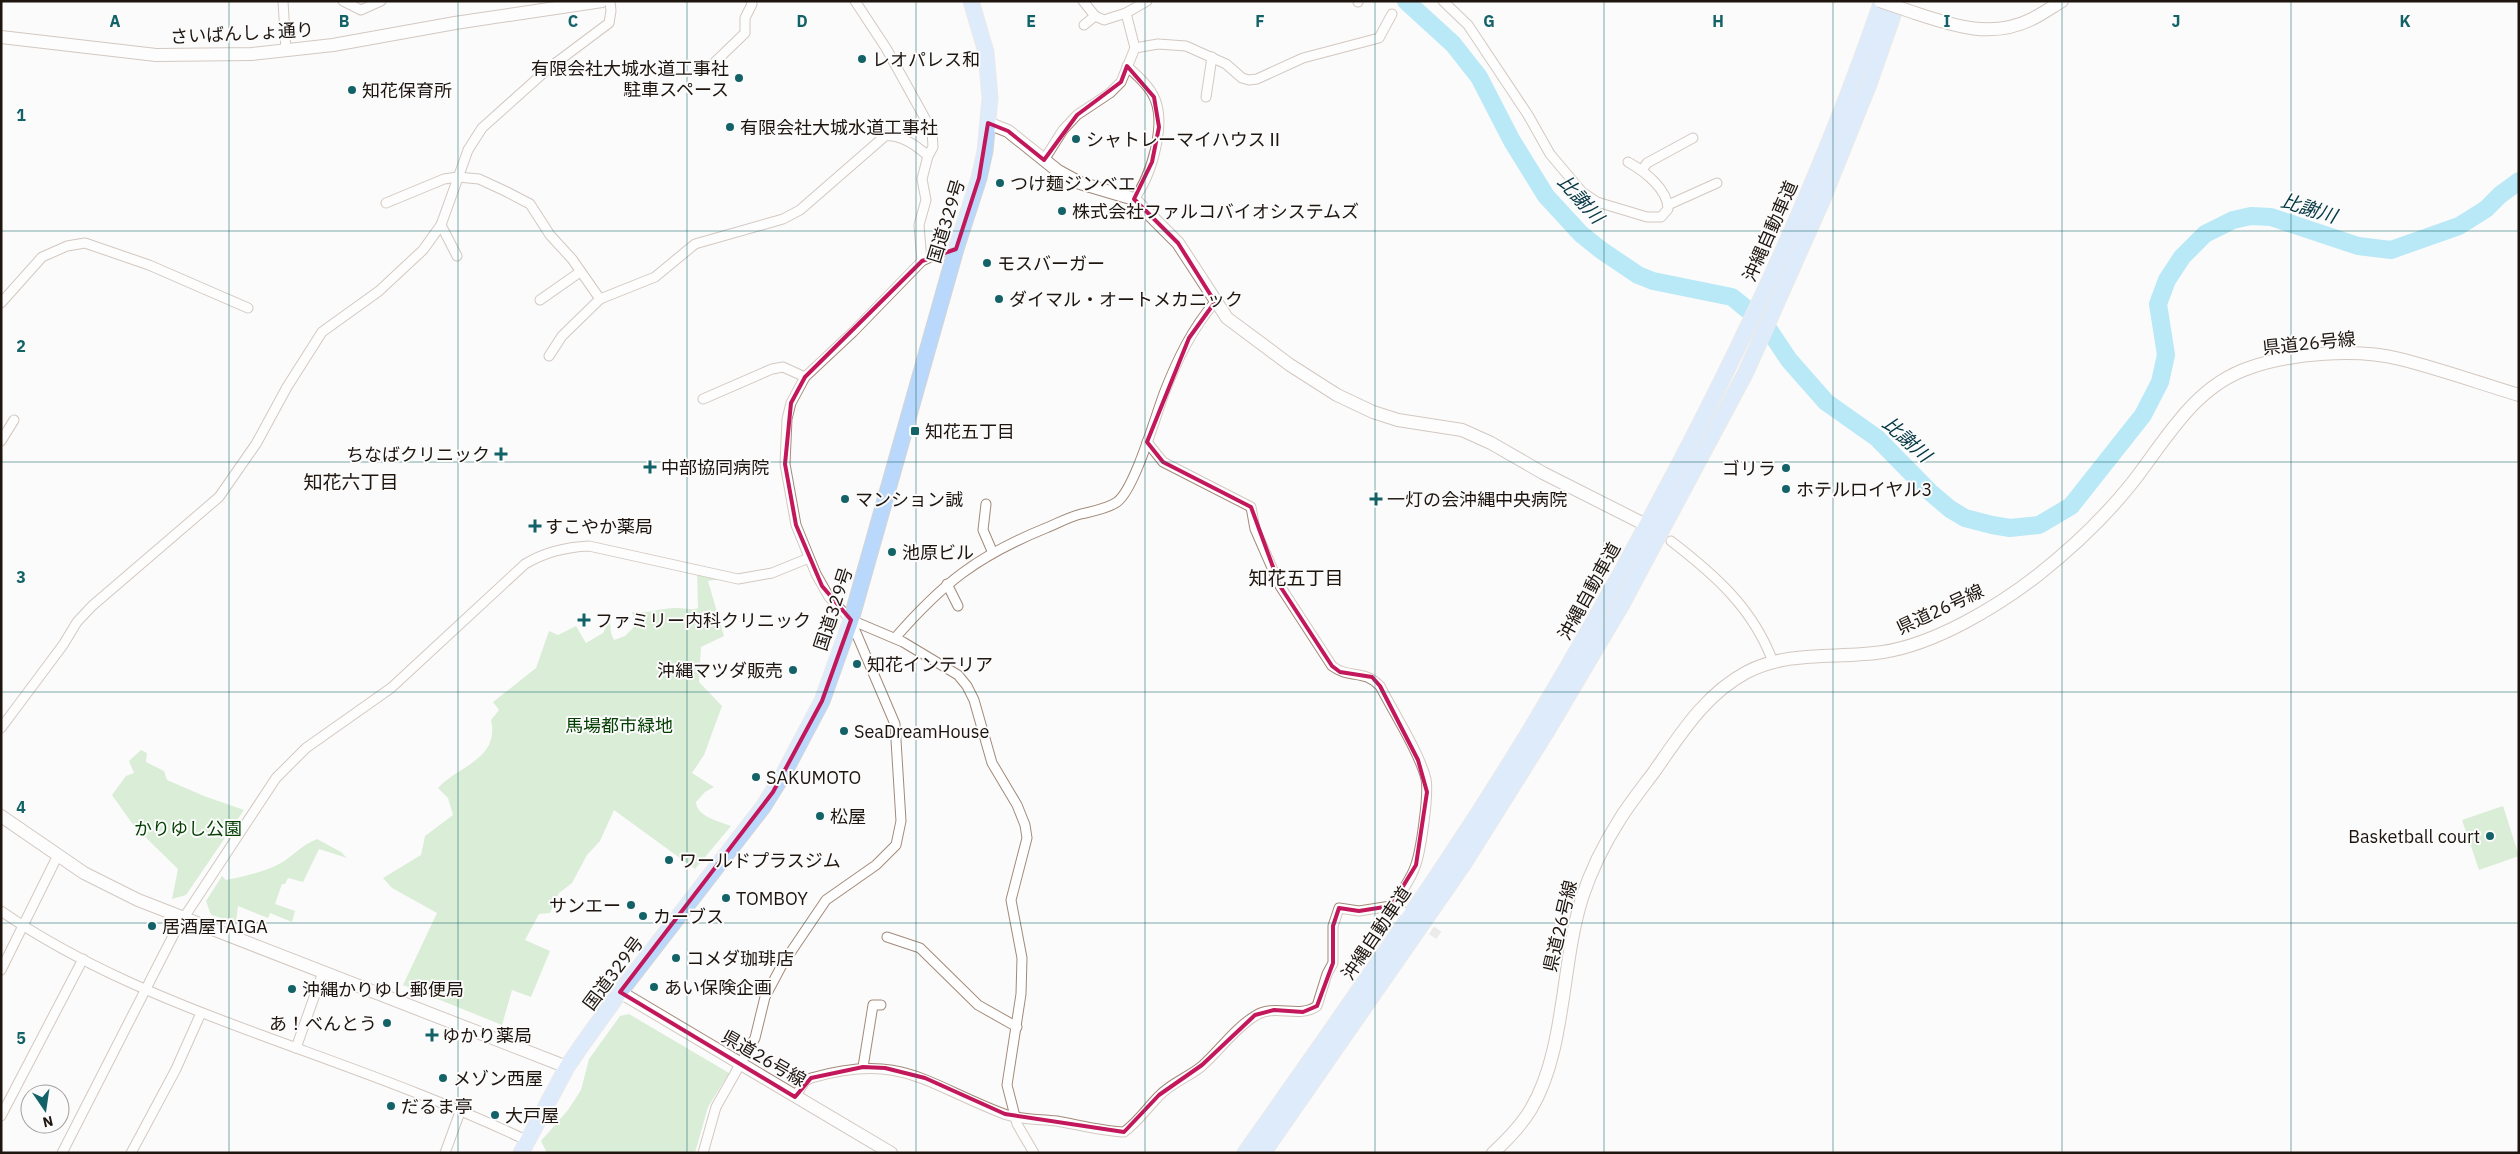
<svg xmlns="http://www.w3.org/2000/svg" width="2520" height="1154" viewBox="0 0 2520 1154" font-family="'IBM Plex Sans','Noto Sans JP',sans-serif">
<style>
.park{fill:#b1dcaa}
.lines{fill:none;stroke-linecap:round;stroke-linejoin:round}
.river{stroke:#68d1f0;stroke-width:18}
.street-tunnel{stroke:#dad8d8;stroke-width:9;stroke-dasharray:9 4.5;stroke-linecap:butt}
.street-casing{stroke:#a28a7a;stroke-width:11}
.secondary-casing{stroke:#a28a7a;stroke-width:14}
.highway-casing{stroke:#d6d5d4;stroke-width:17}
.street{stroke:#fff;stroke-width:9}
.secondary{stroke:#fff;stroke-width:12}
.highway{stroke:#b9d8fb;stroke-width:15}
.secondary-bridge-casing{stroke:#a28a7a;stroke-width:14;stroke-linecap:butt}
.secondary-bridge{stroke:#fff;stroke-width:12}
.marked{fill:none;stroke:#c2185b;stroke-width:4;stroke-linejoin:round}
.grid{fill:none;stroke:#126267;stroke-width:1;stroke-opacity:0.55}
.poi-dot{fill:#126267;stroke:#fbfbfb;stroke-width:2}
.labels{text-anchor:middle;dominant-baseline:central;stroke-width:4;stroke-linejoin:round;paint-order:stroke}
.street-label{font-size:18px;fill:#1e150f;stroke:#fbfbfb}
.poi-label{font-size:18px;fill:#1e150f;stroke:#fbfbfb;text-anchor:start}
.park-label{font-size:18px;fill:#023e00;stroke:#fbfbfb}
.water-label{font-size:19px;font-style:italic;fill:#033643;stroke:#fbfbfb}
.neighbourhood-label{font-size:19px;fill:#1e150f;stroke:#fbfbfb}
.grid-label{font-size:16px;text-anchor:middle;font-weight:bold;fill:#126267;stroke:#fbfbfb;stroke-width:4;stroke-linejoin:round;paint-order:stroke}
</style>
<rect width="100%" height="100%" fill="#fbfbfb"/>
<!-- park -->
<g class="park">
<path d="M697,571L727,578L708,581L724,636L701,647L699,682L722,706L704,755L692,773L714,787L705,792L696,802C697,817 719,821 731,826L695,869L614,810L600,841L587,855L572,883L559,893L550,913L539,914L525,940L550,951L531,997L512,990L502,1025L403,985L437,913L392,888L383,878L421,855L425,836L453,815L448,798L438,788C458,766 500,759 491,720L499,710L493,702L536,668L549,631L558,635L576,626L586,643L603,633L610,619L611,633L614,640L625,636L636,625L632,612C651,614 662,607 678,608C685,608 691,611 698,608Z"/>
<path d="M141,750L147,753L146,762L164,771L167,780L204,796L244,810L186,895L172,899L178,869L134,826L112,795L126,776L134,773L129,761Z"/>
<path d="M2503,806L2519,856L2479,870L2462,820Z"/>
<path d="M317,839L341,852L347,858L319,849L303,882L288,878L285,884H282L275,904L295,911L292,922L270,913L268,918L238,906L236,922L211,915L206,901L222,876L226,880C245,876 271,871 287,859C298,851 303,845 317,839Z"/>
<path d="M629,1014L729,1073L708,1107L695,1153H547L541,1141L568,1110L581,1090L589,1059L620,1016Z"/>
</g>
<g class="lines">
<!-- river -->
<path class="river" d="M1406,1L1453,44L1479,77L1512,141L1546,196L1581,234L1601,250L1638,275L1653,281L1732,297L1765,324L1789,360L1826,402L1877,438L1930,492L1950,509L1965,518L1992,525L2010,528L2039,525L2071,506L2143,415L2160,382L2166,355L2158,304L2167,280L2182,257L2205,234L2233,220L2251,216L2271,217L2358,246L2391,250L2459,226L2486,209L2500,195L2519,181"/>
<!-- street-tunnel -->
<path class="street-tunnel" d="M1420,923L1440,936"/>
<!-- street casing -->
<g class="street-casing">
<g id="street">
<path d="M283,1L286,51"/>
<path d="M343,1L361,10L381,1"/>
<path d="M855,1L886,48L932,131L933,147L928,156L922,179L926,200L919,225L922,261"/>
<path d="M1083,1L1095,16L1104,20L1126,13L1147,1"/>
<path d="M1358,1V2"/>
<path d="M1443,1L1468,25L1528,115L1550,154L1582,192L1597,202L1647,217H1661L1668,209C1668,189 1644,171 1628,162"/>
<path d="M1084,25L1095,16"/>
<path d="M1135,48L1158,44L1186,46L1226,64L1242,78L1249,80L1257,79L1303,58L1379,38L1392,14"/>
<path d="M715,62L745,33V18L752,4L751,1"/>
<path d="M1127,66C1136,75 1147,83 1153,95C1168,122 1151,177 1134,199"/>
<path d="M1206,97L1212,57"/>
<path d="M1044,160L1063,130L1077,115L1110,93L1121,82L1135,48L1126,13"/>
<path d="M1642,170L1647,163L1693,138"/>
<path d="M386,203L444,179L458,177L479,179L505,191L530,204L550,235L572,259L600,299L655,277L695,244L783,219L800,210L885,136C901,134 917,146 928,156"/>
<path d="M1668,205L1717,183"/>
<path d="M441,225L457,256"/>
<path d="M956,249L944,251L922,261L853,332L805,377L791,403L787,419L785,464L796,525L816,574L829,597L851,620L903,642L958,675L967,686L974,700L992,763L1017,805L1025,825L1027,838L1011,900L1022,958L1021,994L1007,1085L1017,1124L1034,1153"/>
<path d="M540,300L580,272"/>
<path d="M1,303L42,257L67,246L85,243L149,265L248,308"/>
<path d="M549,356L562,336L600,299"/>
<path d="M703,399L772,369L783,367L805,377"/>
<path d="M1,441L14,420"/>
<path d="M1147,442L1163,462L1251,507L1255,529L1280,586L1332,666C1349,679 1364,669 1380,686C1393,711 1420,754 1426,779C1429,794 1421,852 1415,867C1410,881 1400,894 1391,906"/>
<path d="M986,504L983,530L992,551"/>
<path d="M1671,541C1715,575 1753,608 1773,662"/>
<path d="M947,584L958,606"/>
<path d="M895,638C943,583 977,556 1046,528C1058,523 1069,517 1081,514C1093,511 1107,509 1117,502C1135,489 1156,414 1165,391C1178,358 1192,329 1215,302"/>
<path d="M1,728L63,645L77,622L92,606L219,497L256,444L287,387L322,332L379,291L423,250L441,225L468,150L482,128L549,68L609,23L611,11L610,1"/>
<path d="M1,911C81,966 171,1002 261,1035C350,1068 440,1099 526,1140"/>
<path d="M887,937L920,948L978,1005L1017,1027"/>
<path d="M1,970L58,855"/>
<path d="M296,1048L323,972"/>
<path d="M863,1067L873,1005H881"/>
<path d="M795,1097L805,1081L811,1078C902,1052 925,1084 1004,1114C1020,1120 1039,1119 1057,1121C1079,1125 1101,1131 1124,1132C1138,1122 1147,1108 1159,1096C1171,1083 1189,1077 1202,1066C1220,1050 1235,1028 1255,1016C1274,1003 1299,1019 1317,1006L1327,974L1333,963V926L1339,908L1359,911L1391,906L1402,911"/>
<path d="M1,1116L83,959"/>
<path d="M62,1153L177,928L276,778L306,748L391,688L525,564C545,552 566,547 589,546L738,579L772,573L809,558"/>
<path d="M131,1153L176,1069L201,1013"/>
<path d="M445,1153L460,1112"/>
<path d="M703,1153L716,1107L755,1038L765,997L782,965L826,900L876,865L896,845L901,821L895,724L851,621"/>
</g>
</g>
<!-- secondary casing -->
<g class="secondary-casing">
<g id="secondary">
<path d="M1915,13C1954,26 1992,39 2032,19C2042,14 2052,7 2062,1"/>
<path d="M1,37L156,55L252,54L333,45L455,23L602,1"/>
<path d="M988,123L1008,131L1058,171L1080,183L1134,199L1178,243L1227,318L1290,365L1337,395L1373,412L1398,420L1462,430L1491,443L1543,473L1642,523"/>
<path d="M1,816L84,873L138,900L567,1067"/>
<path d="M620,992L891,1153"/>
<path d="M1493,1153C1507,1140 1521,1126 1531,1109C1566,1050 1561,964 1582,898C1591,870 1604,844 1620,819C1630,803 1642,788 1654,772C1680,735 1705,694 1747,672C1789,650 1838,659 1883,652C1935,644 1997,607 2038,575C2072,548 2105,517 2132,483C2166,440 2193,387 2249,368C2291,353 2357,348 2400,359C2440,369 2479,383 2519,395"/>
</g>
</g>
<!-- highway casing -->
<g class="highway-casing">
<g id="highway">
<path d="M521,1153L567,1067L582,1045L620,992L763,807L783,775L822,701L851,620L956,249L979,178L985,151L990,98L986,52L971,1"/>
<path d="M1245,1153C1314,1055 1383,958 1449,858C1525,744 1594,625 1658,504C1745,342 1822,175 1882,1"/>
<path d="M1263,1153L1463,865L1547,731L1621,606L1746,372L1822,201L1869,84L1898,1"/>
</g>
</g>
<!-- street -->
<use href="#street" class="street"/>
<!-- secondary -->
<use href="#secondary" class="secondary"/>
<!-- highway -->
<use href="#highway" class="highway"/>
<!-- secondary-bridge casing -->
<g class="secondary-bridge-casing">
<path id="secondary-bridge" d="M1880,1L1915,13"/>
</g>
<!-- secondary-bridge -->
<use href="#secondary-bridge" class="secondary-bridge"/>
</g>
<!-- marked area -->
<path d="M0 0H2520V1154H0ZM1127,66L1154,97L1159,127L1152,162L1134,199L1178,243L1215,302L1189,338L1147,442L1163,462L1251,507L1280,586L1332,666L1340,672L1372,677L1380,686L1418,760L1427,792L1416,865L1391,906L1359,911L1339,908L1333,926V963L1317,1006L1303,1012L1274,1010L1255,1015L1202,1065L1159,1095L1124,1132L1005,1114L925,1078L885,1068L863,1067L811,1078L795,1097L620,992L773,792L822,701L851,620L822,586L796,525L785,464L791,403L805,377L922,261L956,249L979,178L988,123L1008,131L1044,160L1077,115L1121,82Z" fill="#fbfbfb" fill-opacity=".55" fill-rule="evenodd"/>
<path class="marked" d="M1127,66L1154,97L1159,127L1152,162L1134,199L1178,243L1215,302L1189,338L1147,442L1163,462L1251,507L1280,586L1332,666L1340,672L1372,677L1380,686L1418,760L1427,792L1416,865L1391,906L1359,911L1339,908L1333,926V963L1317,1006L1303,1012L1274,1010L1255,1015L1202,1065L1159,1095L1124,1132L1005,1114L925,1078L885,1068L863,1067L811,1078L795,1097L620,992L773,792L822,701L851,620L822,586L796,525L785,464L791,403L805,377L922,261L956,249L979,178L988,123L1008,131L1044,160L1077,115L1121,82Z"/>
<!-- grid -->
<path class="grid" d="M229,1V1153M458,1V1153M687,1V1153M916,1V1153M1145,1V1153M1375,1V1153M1604,1V1153M1833,1V1153M2062,1V1153M2291,1V1153M1,231H2519M1,462H2519M1,692H2519M1,923H2519"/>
<!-- markers -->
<g class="poi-dot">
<circle cx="862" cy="59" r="5"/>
<circle cx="739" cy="78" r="5"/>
<circle cx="352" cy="90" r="5"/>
<circle cx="730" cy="127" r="5"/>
<circle cx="1076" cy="139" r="5"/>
<circle cx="1000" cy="183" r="5"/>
<circle cx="1062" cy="211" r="5"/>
<circle cx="987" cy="263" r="5"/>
<circle cx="999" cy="299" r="5"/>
<rect x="910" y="426" width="10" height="10" rx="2.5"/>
<path d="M498.5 446.5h5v5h5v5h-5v5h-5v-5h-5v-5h5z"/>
<path d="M647.5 459.5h5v5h5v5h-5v5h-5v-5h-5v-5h5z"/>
<circle cx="1786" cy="468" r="5"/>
<circle cx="1786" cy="489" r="5"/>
<circle cx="845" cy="499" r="5"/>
<path d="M1373.5 491.5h5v5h5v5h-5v5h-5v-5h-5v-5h5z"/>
<path d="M532.5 518.5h5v5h5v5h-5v5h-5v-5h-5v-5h5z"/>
<circle cx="892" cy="552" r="5"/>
<path d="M581.5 612.5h5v5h5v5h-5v5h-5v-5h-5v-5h5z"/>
<circle cx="857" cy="664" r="5"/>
<circle cx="793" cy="670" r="5"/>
<circle cx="844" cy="731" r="5"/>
<circle cx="756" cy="777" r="5"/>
<circle cx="820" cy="816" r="5"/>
<circle cx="2490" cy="836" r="5"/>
<circle cx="669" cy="860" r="5"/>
<circle cx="726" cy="898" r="5"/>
<circle cx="631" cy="905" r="5"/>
<circle cx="643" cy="916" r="5"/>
<circle cx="152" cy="926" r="5"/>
<circle cx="676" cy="958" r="5"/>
<circle cx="654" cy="987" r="5"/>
<circle cx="292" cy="989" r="5"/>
<circle cx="387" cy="1023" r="5"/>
<path d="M429.5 1027.5h5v5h5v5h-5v5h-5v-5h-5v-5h5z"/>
<circle cx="443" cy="1078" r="5"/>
<circle cx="391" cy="1106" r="5"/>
<circle cx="495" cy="1115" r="5"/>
</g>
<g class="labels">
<!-- street labels -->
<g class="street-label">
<text transform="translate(242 33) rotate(-3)">さいばんしょ通り</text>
<text transform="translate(946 221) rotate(-73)">国道329号</text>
<text transform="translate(1770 231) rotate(-66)">沖縄自動車道</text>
<text transform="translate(2309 343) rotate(-6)">県道26号線</text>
<text transform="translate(1589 591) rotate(-61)">沖縄自動車道</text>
<text transform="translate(833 609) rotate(-72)">国道329号</text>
<text transform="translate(1940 609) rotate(-25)">県道26号線</text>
<text transform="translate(1560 926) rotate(-77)">県道26号線</text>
<text transform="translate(1376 933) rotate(-56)">沖縄自動車道</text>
<text transform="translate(613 973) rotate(-53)">国道329号</text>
<text transform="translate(764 1058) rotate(30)">県道26号線</text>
</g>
<!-- poi labels -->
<g class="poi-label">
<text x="872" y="59">レオパレス和</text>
<text x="729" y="68" text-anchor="end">有限会社大城水道工事社<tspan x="729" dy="21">駐車スペース</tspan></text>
<text x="362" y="90">知花保育所</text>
<text x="740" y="127">有限会社大城水道工事社</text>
<text x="1086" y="139">シャトレーマイハウスⅡ</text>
<text x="1010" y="183">つけ麺ジンベエ</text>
<text x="1072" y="211">株式会社ファルコバイオシステムズ</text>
<text x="997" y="263">モスバーガー</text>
<text x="1009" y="299">ダイマル・オートメカニック</text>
<text x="925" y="431">知花五丁目</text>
<text x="490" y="454" text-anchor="end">ちなばクリニック</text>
<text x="661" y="467">中部協同病院</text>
<text x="1776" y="468" text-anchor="end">ゴリラ</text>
<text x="1796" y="489">ホテルロイヤル3</text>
<text x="855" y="499">マンション誠</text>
<text x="1387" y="499">一灯の会沖縄中央病院</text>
<text x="545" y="526">すこやか薬局</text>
<text x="902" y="552">池原ビル</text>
<text x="595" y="620">ファミリー内科クリニック</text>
<text x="867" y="664">知花インテリア</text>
<text x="783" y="670" text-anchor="end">沖縄マツダ販売</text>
<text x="854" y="731">SeaDreamHouse</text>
<text x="766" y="777">SAKUMOTO</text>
<text x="830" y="816">松屋</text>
<text x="2480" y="836" text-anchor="end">Basketball court</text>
<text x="679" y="860">ワールドプラスジム</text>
<text x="736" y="898">TOMBOY</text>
<text x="621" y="905" text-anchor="end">サンエー</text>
<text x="653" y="916">カーブス</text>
<text x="162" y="926">居酒屋TAIGA</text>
<text x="686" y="958">コメダ珈琲店</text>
<text x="664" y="987">あい保険企画</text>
<text x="302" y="989">沖縄かりゆし郵便局</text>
<text x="377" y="1023" text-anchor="end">あ！べんとう</text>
<text x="442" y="1035">ゆかり薬局</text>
<text x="453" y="1078">メゾン西屋</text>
<text x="401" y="1106">だるま亭</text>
<text x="505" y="1115">大戸屋</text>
</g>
<!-- park labels -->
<g class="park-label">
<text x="619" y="725">馬場都市緑地</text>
<text x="188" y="828">かりゆし公園</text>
</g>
<!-- water labels -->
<g class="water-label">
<text transform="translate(1581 199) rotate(48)">比謝川</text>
<text transform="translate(2309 208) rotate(17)">比謝川</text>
<text transform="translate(1907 439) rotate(42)">比謝川</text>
</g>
<!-- neighbourhood labels -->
<g class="neighbourhood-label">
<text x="351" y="482">知花六丁目</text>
<text x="1296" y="578">知花五丁目</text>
</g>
</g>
<g class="grid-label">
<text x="115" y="27">A</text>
<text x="344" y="27">B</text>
<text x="573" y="27">C</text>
<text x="802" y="27">D</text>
<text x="1031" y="27">E</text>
<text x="1260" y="27">F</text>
<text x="1489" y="27">G</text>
<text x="1718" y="27">H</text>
<text x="1947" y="27">I</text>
<text x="2176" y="27">J</text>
<text x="2405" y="27">K</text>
<text x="21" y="121">1</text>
<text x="21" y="352">2</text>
<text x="21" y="583">3</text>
<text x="21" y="813">4</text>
<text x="21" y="1044">5</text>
</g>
<!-- border -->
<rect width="2520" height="1154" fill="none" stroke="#1e150f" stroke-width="5"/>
<!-- north arrow -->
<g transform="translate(45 1109) rotate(167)"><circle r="24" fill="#fbfbfb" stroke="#a39f9d"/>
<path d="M0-4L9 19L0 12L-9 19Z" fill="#126267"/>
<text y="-8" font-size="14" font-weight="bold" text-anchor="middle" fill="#1e150f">N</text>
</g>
</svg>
